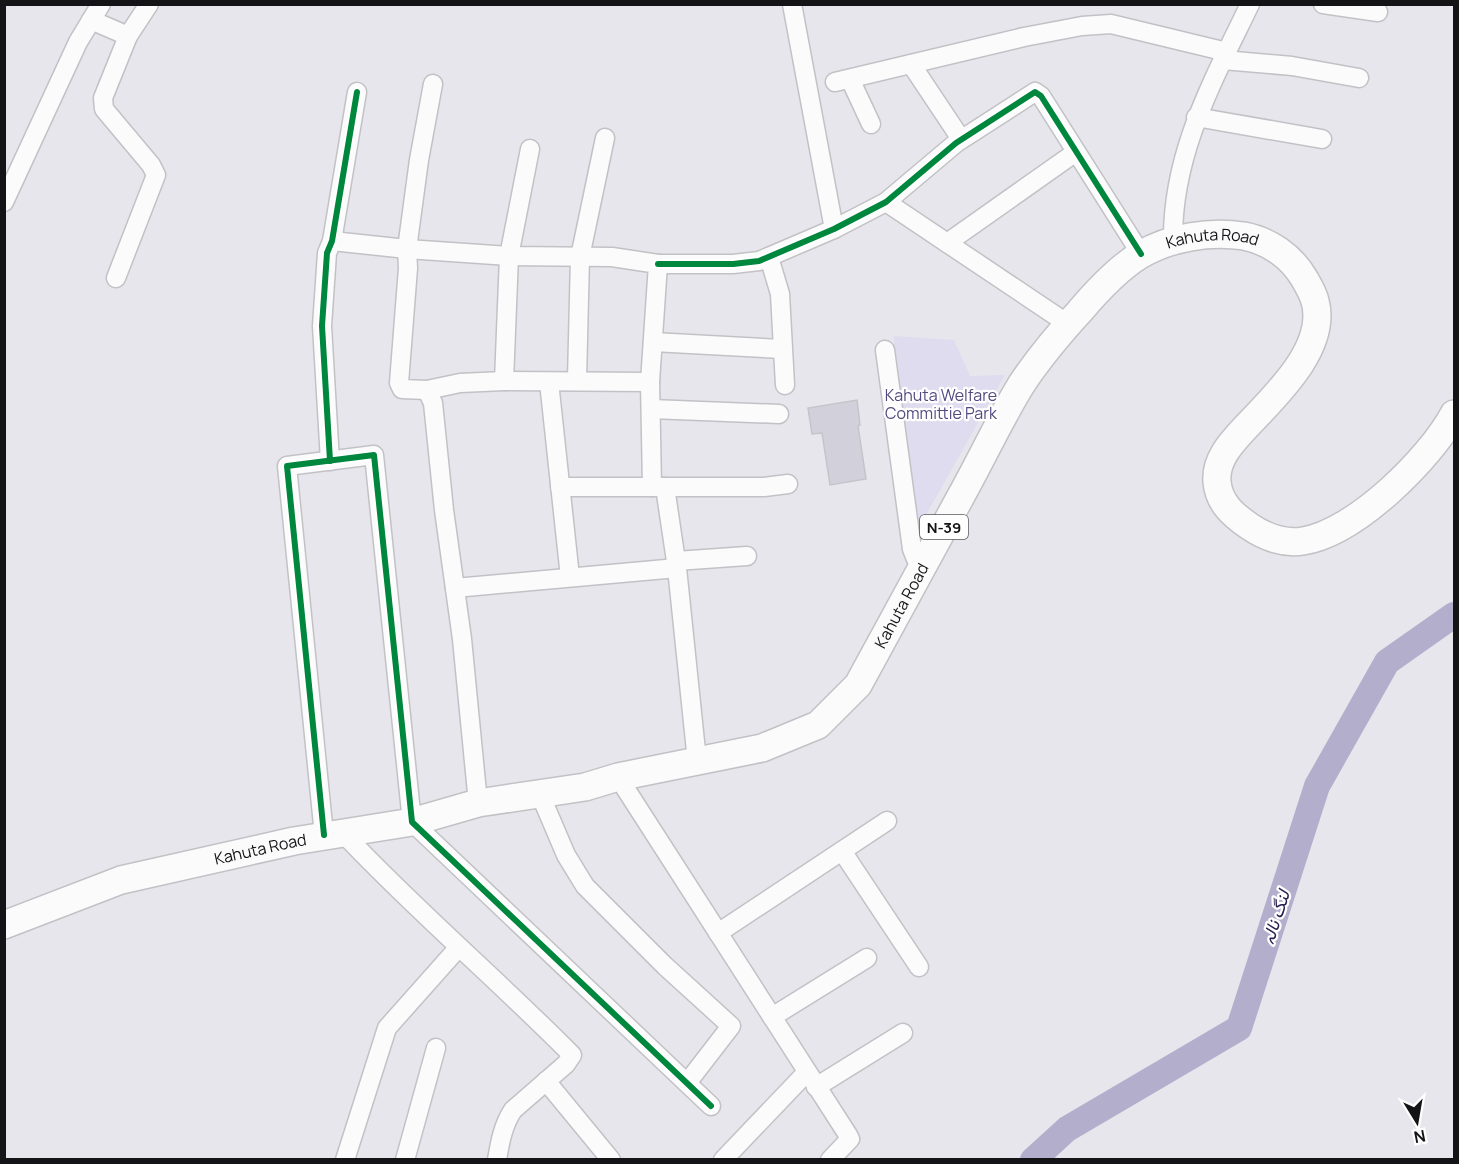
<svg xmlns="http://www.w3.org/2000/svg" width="1459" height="1164" viewBox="0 0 1459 1164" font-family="Manrope,Vazirmatn,sans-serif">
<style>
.green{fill:#dedcee}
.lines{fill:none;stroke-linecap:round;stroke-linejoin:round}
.river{stroke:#b2aecc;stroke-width:26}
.building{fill:#d1d0db;stroke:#c5c4c9;stroke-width:1.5}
.minor-casing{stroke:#c2c2c6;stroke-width:21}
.highway-casing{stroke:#c2c2c6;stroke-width:30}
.minor{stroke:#fbfbfc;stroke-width:18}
.highway{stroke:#fbfbfc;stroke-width:27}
.cycleway-casing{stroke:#fff;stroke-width:10}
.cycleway{stroke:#00873e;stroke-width:6}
.labels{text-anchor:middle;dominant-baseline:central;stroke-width:4.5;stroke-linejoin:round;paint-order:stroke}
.shield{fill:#fff;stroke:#5a5a5d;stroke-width:1.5}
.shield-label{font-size:15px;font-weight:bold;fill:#141417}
.street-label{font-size:16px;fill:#141417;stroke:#fff}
.park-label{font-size:16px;fill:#544a80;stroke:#fff}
.water-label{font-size:18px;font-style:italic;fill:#2b2052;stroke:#fff}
</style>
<rect width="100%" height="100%" fill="#e7e6ec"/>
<!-- green -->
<path class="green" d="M894,336L954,340L970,376L1005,375L918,529L895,371Z"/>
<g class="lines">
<!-- river -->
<path class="river" d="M1033,1160L1067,1129L1239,1028L1317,786L1387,662L1454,615"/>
</g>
<!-- building -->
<path class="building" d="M857,400L860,425L858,426L866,479L830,485L822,433L812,434L808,408Z"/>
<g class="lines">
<!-- minor casing -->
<g class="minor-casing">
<g id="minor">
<path d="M792,4L834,229"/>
<path d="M1323,4L1378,12"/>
<path d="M91,20L128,36"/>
<path d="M1223,60L1292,66L1359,78"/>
<path d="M911,64L961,139"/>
<path d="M850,79L871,124"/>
<path d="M835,82L1024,37L1082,26L1111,24L1227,52"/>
<path d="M433,84L419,160L407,249L408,268L399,383L402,389L427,390L460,383L504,381L650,382"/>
<path d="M1196,117L1322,139"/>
<path d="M4,202L78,42L101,4"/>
<path d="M886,202L1068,324"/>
<path d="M332,241L407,249L509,256L612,257L658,264L650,382L652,487"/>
<path d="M1173,241C1172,153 1213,81 1250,4"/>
<path d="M947,243L1076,152"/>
<path d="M769,257L780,294L785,385"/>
<path d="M658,264H733L759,261L834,229L886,202L956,143L1035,92L1041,96L1141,254"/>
<path d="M116,278L156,175L151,165L104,109L103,98L128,36L149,4"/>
<path d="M653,342L782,349"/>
<path d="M885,350L912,549L916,559L923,565"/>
<path d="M577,380L580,257L605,138"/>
<path d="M504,381L509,256L530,149"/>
<path d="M549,382L570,577"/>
<path d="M427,390L433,403L444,510L462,639L478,803"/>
<path d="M651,409L779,414"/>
<path d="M330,461L322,326L327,253L332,241L357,92"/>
<path d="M560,487H764L788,484"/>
<path d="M665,487L677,568L697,761"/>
<path d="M676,561L747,556"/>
<path d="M455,588L677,568"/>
<path d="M618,777L848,1135L850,1139L830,1160"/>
<path d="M540,794L566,855L585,886L665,966L731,1026L687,1083"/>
<path d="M342,832C415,910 497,979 572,1055L566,1064L513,1110C503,1125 500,1142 497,1160"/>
<path d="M324,835L287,466L374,455L412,822L711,1106"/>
<path d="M842,851L919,967"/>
<path d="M718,933L887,821"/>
<path d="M772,1017L867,958"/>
<path d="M546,1081L611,1160"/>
<path d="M816,1087L903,1033"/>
<path d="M345,1160L387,1028L459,947"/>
<path d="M405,1160L436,1048"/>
<path d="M723,1160L807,1072"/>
</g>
</g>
<!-- highway casing -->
<g class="highway-casing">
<g id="highway">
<path id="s1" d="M4,925L121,880L294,841L412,822L478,803L585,787L618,777L762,748L818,725L858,685C892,622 927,559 961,496C981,460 999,421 1021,385C1038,359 1059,334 1080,311C1097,291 1117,269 1140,255C1171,237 1209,231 1244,236C1269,241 1291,256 1304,278C1308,285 1313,293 1315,301C1328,348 1274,397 1245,428C1231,443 1215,460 1217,482C1219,503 1233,515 1249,526C1265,537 1283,544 1303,541C1355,533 1430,459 1454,414"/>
</g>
</g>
<!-- minor -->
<use href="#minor" class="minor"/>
<!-- highway -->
<use href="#highway" class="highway"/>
<!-- cycleway casing -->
<g class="cycleway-casing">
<g id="cycleway">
<path d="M658,264H733L759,261L834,229L886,202L956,143L1035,92L1041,96L1141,254"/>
<path d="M330,461L322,326L327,253L332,241L357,92"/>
<path d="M324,835L287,466L374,455L412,822L711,1106"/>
</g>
</g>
<!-- cycleway -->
<use href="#cycleway" class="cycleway"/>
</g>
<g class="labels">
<!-- shield labels -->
<rect class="shield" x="920" y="515" width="48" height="24" rx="4.5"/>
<g class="shield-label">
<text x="944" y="527">N-39</text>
</g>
<!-- street labels -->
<g class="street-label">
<text stroke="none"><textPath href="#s1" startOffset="1492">Kahuta Road</textPath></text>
<text stroke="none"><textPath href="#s1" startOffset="988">Kahuta Road</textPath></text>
<text stroke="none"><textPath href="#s1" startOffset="268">Kahuta Road</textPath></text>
</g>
<!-- park labels -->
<g class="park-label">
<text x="941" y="395">Kahuta Welfare<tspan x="941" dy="18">Committie Park</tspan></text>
</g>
<!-- water labels -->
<g class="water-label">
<text transform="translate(1275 917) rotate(-72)">لنگ نالہ</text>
</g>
</g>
<!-- border -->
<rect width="1459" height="1164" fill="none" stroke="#141417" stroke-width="12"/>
<!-- north arrow -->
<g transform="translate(1417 1122) rotate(169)" stroke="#ffffff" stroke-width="4.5" paint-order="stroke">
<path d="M0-4.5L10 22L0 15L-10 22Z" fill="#141417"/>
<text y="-9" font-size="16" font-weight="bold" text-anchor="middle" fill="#141417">N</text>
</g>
</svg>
